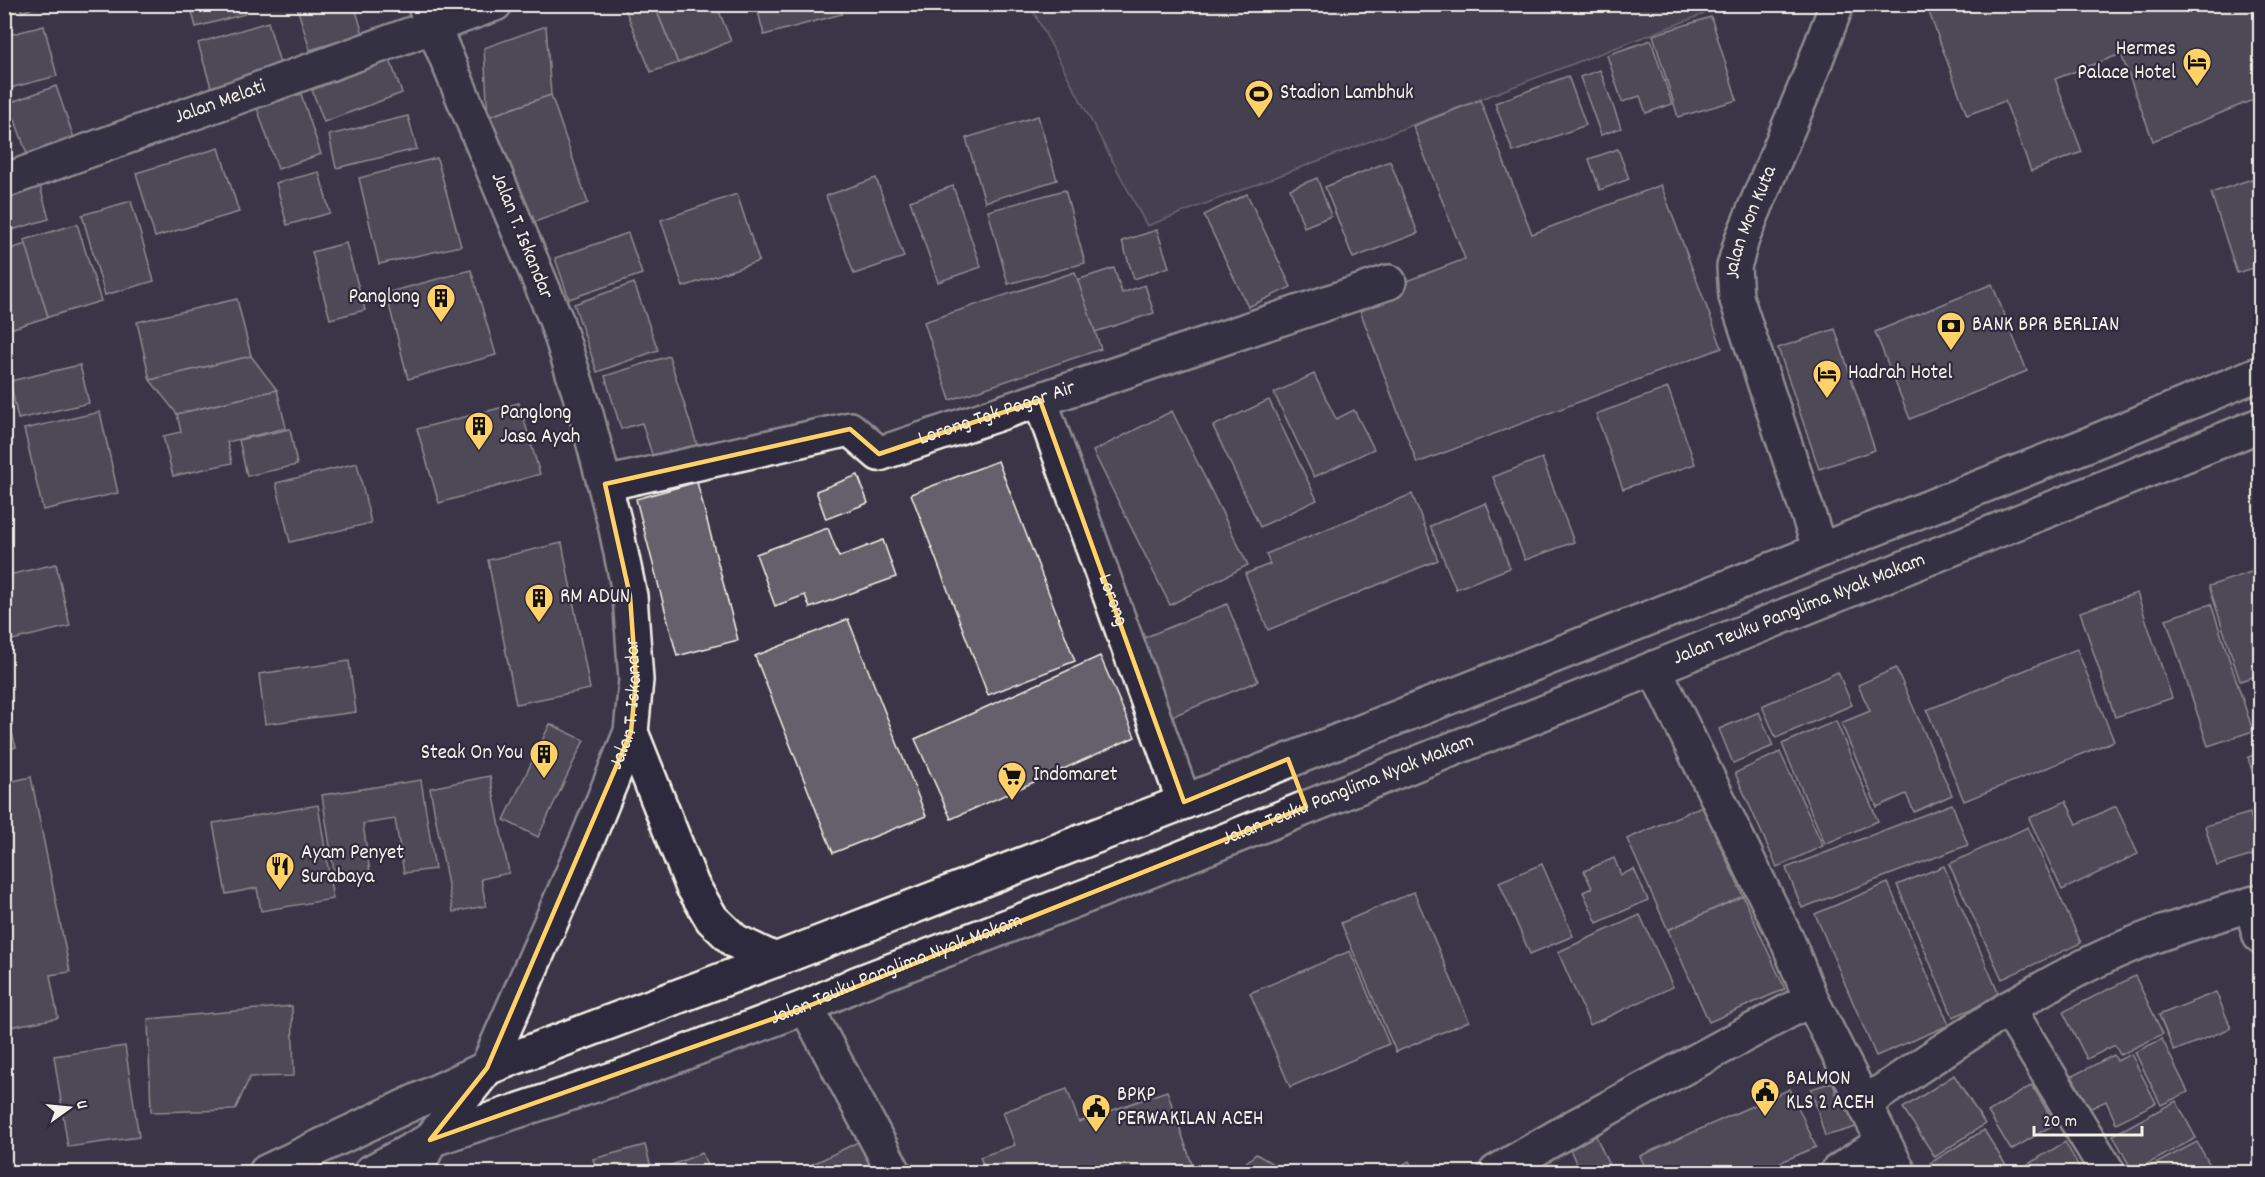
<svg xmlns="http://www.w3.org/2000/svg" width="2265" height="1177" viewBox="0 0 2265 1177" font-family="Dekko,sans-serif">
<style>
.green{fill:#534e5c;stroke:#a4a0a2;stroke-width:1.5}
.building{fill:#65616c;stroke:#f4f1e8;stroke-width:1.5}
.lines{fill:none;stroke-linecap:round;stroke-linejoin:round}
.minor-casing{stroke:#f4f1e8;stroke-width:38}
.major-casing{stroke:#f4f1e8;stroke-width:38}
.minor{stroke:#2f2a3d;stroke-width:33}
.major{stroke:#2f2a3d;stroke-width:33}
.marked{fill:none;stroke:#ffd166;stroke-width:4.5;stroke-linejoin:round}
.labels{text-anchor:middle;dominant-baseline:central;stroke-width:4.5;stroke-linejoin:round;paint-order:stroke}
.poi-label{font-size:21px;fill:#f4f1e8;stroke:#2f2a3d;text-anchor:start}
.street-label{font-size:21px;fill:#f4f1e8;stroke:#2f2a3d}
</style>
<rect width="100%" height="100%" fill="#3b3647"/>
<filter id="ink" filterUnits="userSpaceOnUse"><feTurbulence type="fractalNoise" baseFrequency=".0167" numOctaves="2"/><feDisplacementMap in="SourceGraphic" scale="12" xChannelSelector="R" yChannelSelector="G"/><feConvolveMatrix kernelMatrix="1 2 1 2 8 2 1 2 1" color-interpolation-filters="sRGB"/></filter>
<g filter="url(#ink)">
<!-- green -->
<path class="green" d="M1701,5L1704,14L1147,226L1030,5Z"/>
<!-- building -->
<g class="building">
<path d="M19,4H44L22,12Z"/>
<path d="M190,4H243L245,14L196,27Z"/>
<path d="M296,4H354L363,34L310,50Z"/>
<path d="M623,4H654L678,63L651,72Z"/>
<path d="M654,4H716L731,41L678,63Z"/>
<path d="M756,4H839L842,14L764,35Z"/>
<path d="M1926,4H2257L2260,16V97L2153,141L2121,54L2055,79L2082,152L2031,171L2005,101L1967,115Z"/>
<path d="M1711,17L1737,100L1678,117L1653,35Z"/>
<path d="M268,22L281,67L211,87L198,43Z"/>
<path d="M44,26L57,76L6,89L4,36Z"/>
<path d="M546,26L551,95L488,117L484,48Z"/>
<path d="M1651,40L1672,104L1646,113L1640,96L1622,102L1607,55Z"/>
<path d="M390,60L402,93L324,122L312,90Z"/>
<path d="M1600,70L1621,128L1601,135L1580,77Z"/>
<path d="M1568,76L1586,125L1513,152L1495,103Z"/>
<path d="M56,86L75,141L28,157L9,103Z"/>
<path d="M301,94L321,154L278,169L257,108Z"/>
<path d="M551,95L588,203L526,225L488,117Z"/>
<path d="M1480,100L1532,234L1661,185L1722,348L1417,463L1356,300L1465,259L1413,126Z"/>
<path d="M408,116L417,149L336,168L329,135Z"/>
<path d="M1038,116L1057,180L985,202L966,138Z"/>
<path d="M219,148L239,212L155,237L136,173Z"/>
<path d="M1618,149L1629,179L1600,190L1589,159Z"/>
<path d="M437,158L461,246L379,264L359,178Z"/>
<path d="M1390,161L1418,233L1353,258L1325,187Z"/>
<path d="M319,172L330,213L287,225L276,183Z"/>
<path d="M2260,176V266L2237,273L2211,193Z"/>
<path d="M876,178L904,257L854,274L826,196Z"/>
<path d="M1317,178L1331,216L1304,227L1290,189Z"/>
<path d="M40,186L49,219L5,232L4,196Z"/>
<path d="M953,186L981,267L938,282L910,201Z"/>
<path d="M1065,190L1085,263L1008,284L988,211Z"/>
<path d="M737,194L759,261L683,287L661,220Z"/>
<path d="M1247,194L1291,287L1248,307L1204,215Z"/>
<path d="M131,201L154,281L105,295L82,215Z"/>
<path d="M77,224L101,301L48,317L24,240Z"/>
<path d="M1157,230L1169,267L1134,279L1122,241Z"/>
<path d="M628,233L642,274L569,299L555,258Z"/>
<path d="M346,243L365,310L330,319L312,252Z"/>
<path d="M26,244L48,317L7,330L4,323V251Z"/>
<path d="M1114,268L1122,293L1145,285L1154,313L1095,332L1077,280Z"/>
<path d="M471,270L496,355L408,379L386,293Z"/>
<path d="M1075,272L1101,349L950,400L924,322Z"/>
<path d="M634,283L658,350L597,372L574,304Z"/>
<path d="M1992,284L2027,371L1910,419L1875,332Z"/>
<path d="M237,299L251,356L150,380L137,322Z"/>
<path d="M1835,329L1875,450L1819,469L1778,348Z"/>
<path d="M251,356L277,390L177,414L150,380Z"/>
<path d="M669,356L700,454L656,467L642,423L621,429L605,376Z"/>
<path d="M80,365L89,403L18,419L10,381Z"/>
<path d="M1314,374L1336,419L1354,410L1374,449L1314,477L1274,393Z"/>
<path d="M1668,388L1695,464L1623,489L1596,414Z"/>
<path d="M277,390L286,428L227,442L232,463L173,476L163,436L181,432L177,414Z"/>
<path d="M1269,400L1317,500L1260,527L1213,426Z"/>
<path d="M519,403L540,474L439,503L417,429Z"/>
<path d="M1172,411L1248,565L1170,605L1093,451Z"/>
<path d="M100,412L118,493L43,510L24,429Z"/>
<path d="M290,429L297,465L247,476L239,440Z"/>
<path d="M1542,458L1574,542L1525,560L1493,477Z"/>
<path d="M998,461L1075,661L988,695L911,494Z"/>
<path d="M357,463L371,523L290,542L276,483Z"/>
<path d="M858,475L868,503L826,519L816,491Z"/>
<path d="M697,482L738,640L677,656L636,499Z"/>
<path d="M1412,494L1438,560L1268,630L1245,574L1270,564L1266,554Z"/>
<path d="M1486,503L1510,568L1456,589L1430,526Z"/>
<path d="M828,528L839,557L883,540L896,577L810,608L805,595L775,606L756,554Z"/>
<path d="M562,543L590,689L516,704L488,560Z"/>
<path d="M56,564L70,626L4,642V576Z"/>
<path d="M2260,569V675L2240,681L2209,586Z"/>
<path d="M2137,593L2172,698L2115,717L2080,612Z"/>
<path d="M1227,604L1258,681L1163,720L1131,643Z"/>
<path d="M2211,604L2253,731L2208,746L2166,619Z"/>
<path d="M848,619L926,816L833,853L755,656Z"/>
<path d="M2077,649L2114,741L1964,801L1927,710Z"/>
<path d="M1100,656L1135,737L951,819L915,739Z"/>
<path d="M349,661L356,712L265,724L259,674Z"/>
<path d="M1896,668L1952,795L1914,812L1906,794L1877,807L1841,723L1870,711L1858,685Z"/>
<path d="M1838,672L1852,705L1776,738L1762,706Z"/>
<path d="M1759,712L1773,746L1733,763L1719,729Z"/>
<path d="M8,720L16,747L4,751V721Z"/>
<path d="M1836,721L1878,821L1825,844L1782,744Z"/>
<path d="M550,724L584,740L538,837L504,820Z"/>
<path d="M1780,752L1823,846L1777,867L1735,773Z"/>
<path d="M2260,753V800L2248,757Z"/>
<path d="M490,776L509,873L481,879L486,906L453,912L430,788Z"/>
<path d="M31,777L70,972L50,975L58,1018L4,1028V783Z"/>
<path d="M421,780L435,869L404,873L395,819L363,824L370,873L335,879L322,795Z"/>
<path d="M2066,801L2077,824L2116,806L2138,854L2062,890L2029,818Z"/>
<path d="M1952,804L1968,845L1802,908L1786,868Z"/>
<path d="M318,805L333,899L261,911L257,888L226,894L213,823Z"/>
<path d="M1702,806L1743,896L1668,930L1627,839Z"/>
<path d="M2250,813L2260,853L2217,866L2205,826Z"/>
<path d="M2028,827L2081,943L2002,979L1949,864Z"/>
<path d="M1614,858L1621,875L1634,869L1648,900L1597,923L1583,892L1592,888L1584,871Z"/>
<path d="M1542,864L1573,936L1530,954L1499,882Z"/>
<path d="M1944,866L2000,997L1953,1017L1897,885Z"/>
<path d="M1888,883L1949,1025L1876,1056L1815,914Z"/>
<path d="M1414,892L1469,1021L1396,1052L1341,923Z"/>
<path d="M1743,896L1785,989L1709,1022L1668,930Z"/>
<path d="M1640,915L1673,987L1590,1025L1558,952Z"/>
<path d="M1350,951L1389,1044L1290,1087L1250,993Z"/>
<path d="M2135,976L2163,1034L2120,1055L2115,1045L2087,1059L2063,1012Z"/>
<path d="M2216,992L2231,1028L2174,1051L2159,1015Z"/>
<path d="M292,1006L294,1076L250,1077L235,1110L151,1112L148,1019Z"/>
<path d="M2162,1039L2188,1092L2161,1105L2135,1052Z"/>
<path d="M125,1046L139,1137L68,1147L54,1056Z"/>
<path d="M2131,1054L2156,1103L2116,1123L2106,1101L2089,1109L2072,1076L2114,1055L2117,1061Z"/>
<path d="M1954,1075L1985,1124L1935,1157L1903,1108Z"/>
<path d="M1833,1082L1836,1094L1849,1090L1860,1126L1825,1136L1811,1089Z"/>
<path d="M2032,1085L2055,1124L2011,1150L1988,1112Z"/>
<path d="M1067,1089L1079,1122L1167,1091L1194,1170L1187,1172H986L980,1157L1015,1145L1003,1112Z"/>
<path d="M1790,1089L1816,1147L1758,1172H1647L1640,1156Z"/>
<path d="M2176,1101L2196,1138L2133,1172L2113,1135Z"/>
<path d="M1984,1130L2010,1172H1935L1930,1163Z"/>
<path d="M1596,1136L1612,1172H1580L1569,1147Z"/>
<path d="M868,1137L886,1172H797Z"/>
<path d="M2065,1142L2082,1172H2029L2025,1166Z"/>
<path d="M2197,1142L2214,1172H2140Z"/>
<path d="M645,1145L652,1171L597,1172L593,1159Z"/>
<path d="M702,1153L710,1172H654Z"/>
<path d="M1256,1154L1287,1172H1235Z"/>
<path d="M1409,1161L1415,1172H1390Z"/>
<path d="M1570,1166L1573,1172H1556Z"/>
</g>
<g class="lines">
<!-- minor casing -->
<g class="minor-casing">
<g id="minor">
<path id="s1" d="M4,181L495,4"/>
<path id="s2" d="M1040,400L1184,802"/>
<path id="s3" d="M605,484L850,429L879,454L1389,282"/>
<path id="s4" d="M1820,550L1736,297L1734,267L1742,239L1807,83L1837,4"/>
<path d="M1654,668L1788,942L1811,999L1899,1172"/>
<path d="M2251,904L2260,936"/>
<path d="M806,1007L894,1172"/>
<path d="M2008,1008L2108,1172"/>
<path d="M1865,1103C1944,1050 2022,994 2110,954C2158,932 2210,918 2260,901"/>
<path id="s5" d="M416,1172L430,1140L487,1068L588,838L631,732L636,680L630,596L615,524L586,414L556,320L424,4"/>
<path d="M1496,1172L1577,1125L1811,999"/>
<path d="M1837,1172L1883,1142"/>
</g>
</g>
<!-- major casing -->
<g class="major-casing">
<g id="major">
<path d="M631,732L692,885L712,919L735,941L775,960"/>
<path d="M266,1172L487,1068L775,960L1184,802L2089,444L2260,373"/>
<path id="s6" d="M371,1172L430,1140L625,1075L806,1007L856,984L1099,891L2260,425"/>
</g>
</g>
<!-- minor -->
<use href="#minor" class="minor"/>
<!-- major -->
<use href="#major" class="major"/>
</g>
</g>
<!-- marked area -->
<path d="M0 0H2265V1177H0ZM1040,400L1184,802L1288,759L1306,807L806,1007L430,1140L487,1068L631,732L636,680L630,596L605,484L850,429L879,454Z" fill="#3b3647" fill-opacity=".55" fill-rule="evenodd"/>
<path class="marked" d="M1040,400L1184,802L1288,759L1306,807L806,1007L430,1140L487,1068L631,732L636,680L630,596L605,484L850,429L879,454Z"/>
<!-- icons -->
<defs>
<g id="hotel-pin" transform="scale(1.5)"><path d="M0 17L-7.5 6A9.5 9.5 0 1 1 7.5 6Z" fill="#ffd166" stroke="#2f2a3d"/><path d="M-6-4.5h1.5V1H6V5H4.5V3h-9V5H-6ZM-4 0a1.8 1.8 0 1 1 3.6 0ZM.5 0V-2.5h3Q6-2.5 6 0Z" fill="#111"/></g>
<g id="stadium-pin" transform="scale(1.5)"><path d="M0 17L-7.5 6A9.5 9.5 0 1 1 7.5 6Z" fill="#ffd166" stroke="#2f2a3d"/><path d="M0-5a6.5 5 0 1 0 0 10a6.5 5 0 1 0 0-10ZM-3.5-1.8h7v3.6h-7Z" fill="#111"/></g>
<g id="building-pin" transform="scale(1.5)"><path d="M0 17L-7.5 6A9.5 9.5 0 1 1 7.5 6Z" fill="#ffd166" stroke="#2f2a3d"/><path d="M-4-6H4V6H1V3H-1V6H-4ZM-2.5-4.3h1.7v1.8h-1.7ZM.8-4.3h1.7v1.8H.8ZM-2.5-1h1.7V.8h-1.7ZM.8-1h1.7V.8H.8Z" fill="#111"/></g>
<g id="bank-pin" transform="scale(1.5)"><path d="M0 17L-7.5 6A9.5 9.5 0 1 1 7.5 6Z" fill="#ffd166" stroke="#2f2a3d"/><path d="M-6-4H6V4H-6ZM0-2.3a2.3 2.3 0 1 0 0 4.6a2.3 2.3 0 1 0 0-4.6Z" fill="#111"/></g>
<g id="supermarket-pin" transform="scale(1.5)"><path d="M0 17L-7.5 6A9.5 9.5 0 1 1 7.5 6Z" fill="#ffd166" stroke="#2f2a3d"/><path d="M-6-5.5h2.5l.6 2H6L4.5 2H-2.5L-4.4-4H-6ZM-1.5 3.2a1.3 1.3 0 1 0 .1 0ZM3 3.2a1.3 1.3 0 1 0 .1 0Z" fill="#111"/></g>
<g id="restaurant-pin" transform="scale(1.5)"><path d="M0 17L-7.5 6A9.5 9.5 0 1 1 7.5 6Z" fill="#ffd166" stroke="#2f2a3d"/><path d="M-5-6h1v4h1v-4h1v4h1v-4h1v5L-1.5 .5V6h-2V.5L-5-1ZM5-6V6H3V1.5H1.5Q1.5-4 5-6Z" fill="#111"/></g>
<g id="civic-pin" transform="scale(1.5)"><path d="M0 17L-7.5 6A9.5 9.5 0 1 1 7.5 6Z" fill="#ffd166" stroke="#2f2a3d"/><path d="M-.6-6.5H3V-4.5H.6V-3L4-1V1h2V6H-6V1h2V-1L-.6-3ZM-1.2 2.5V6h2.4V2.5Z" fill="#111"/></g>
</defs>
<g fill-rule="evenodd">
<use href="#hotel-pin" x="2197" y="62"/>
<use href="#stadium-pin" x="1259" y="94"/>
<use href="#building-pin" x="441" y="298"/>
<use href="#bank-pin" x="1951" y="326"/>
<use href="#hotel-pin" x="1827" y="374"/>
<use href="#building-pin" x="479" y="426"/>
<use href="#building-pin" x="539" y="598"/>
<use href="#building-pin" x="544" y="754"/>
<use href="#supermarket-pin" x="1012" y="776"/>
<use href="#restaurant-pin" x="280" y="866"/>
<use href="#civic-pin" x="1765" y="1092"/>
<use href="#civic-pin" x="1096" y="1108"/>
</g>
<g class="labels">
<!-- poi labels -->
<g class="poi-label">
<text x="2176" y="50" text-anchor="end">Hermes<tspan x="2176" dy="24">Palace Hotel</tspan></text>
<text x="1280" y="94">Stadion Lambhuk</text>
<text x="420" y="298" text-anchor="end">Panglong</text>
<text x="1972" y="326">BANK BPR BERLIAN</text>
<text x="1848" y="374">Hadrah Hotel</text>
<text x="500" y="414">Panglong<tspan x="500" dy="24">Jasa Ayah</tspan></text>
<text x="560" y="598">RM ADUN</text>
<text x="523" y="754" text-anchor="end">Steak On You</text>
<text x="1033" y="776">Indomaret</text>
<text x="301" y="854">Ayam Penyet<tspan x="301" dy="24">Surabaya</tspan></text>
<text x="1786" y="1080">BALMON<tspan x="1786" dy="24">KLS 2 ACEH</tspan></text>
<text x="1117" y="1096">BPKP<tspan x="1117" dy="24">PERWAKILAN ACEH</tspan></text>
</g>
<!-- street labels -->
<g class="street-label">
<text stroke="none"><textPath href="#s1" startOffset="230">Jalan Melati</textPath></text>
<text stroke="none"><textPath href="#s4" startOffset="344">Jalan Mon Kuta</textPath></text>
<text transform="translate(521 236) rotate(68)">Jalan T. Iskandar</text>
<text stroke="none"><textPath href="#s3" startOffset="414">Lorong Tgk Pagar Air</textPath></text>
<text stroke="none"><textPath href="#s2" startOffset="213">Lorong</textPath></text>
<text stroke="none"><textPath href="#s6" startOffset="1536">Jalan Teuku Panglima Nyak Makam</textPath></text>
<text stroke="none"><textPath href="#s5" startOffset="520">Jalan T. Iskandar</textPath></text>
<text stroke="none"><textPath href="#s6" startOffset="1050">Jalan Teuku Panglima Nyak Makam</textPath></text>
<text stroke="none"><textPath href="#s6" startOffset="564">Jalan Teuku Panglima Nyak Makam</textPath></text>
</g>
</g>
<!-- margin -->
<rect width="2265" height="1177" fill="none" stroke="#2f2a3d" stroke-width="24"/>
<rect x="12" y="12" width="2241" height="1153" fill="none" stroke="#f4f1e8" stroke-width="2" filter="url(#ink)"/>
<!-- north arrow -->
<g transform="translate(69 1108) rotate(75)" stroke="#2f2a3d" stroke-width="4.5" paint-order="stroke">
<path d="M0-4.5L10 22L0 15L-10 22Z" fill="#f4f1e8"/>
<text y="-9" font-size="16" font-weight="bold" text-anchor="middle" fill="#f4f1e8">U</text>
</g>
<!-- scale -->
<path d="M2034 1126v9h108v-9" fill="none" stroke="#f4f1e8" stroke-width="3"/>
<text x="2043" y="1126" font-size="18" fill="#f4f1e8" stroke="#2f2a3d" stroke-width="4.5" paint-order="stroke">20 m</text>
</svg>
